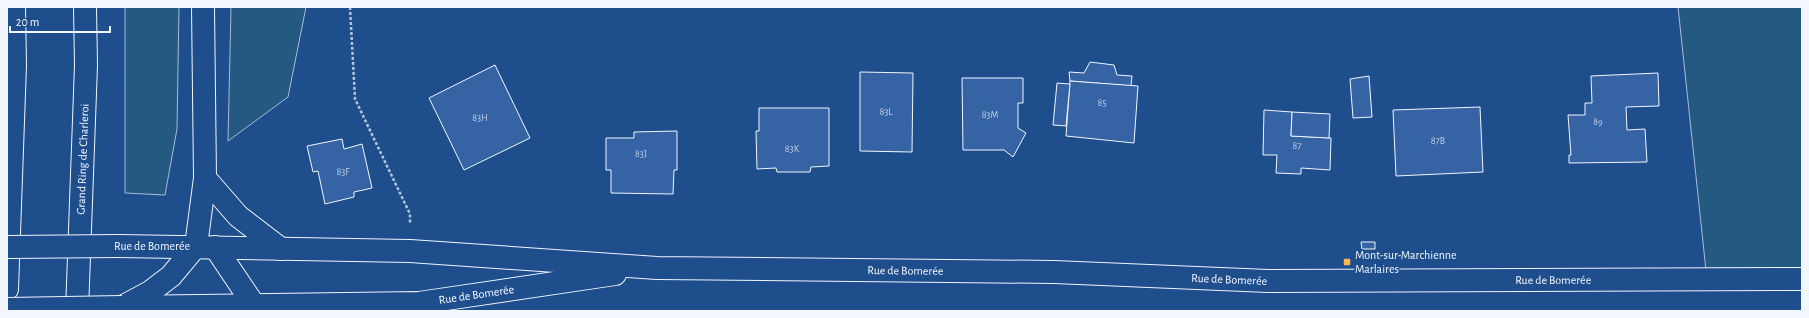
<svg xmlns="http://www.w3.org/2000/svg" width="1809" height="318" viewBox="0 0 1809 318" font-family="'Alegreya Sans',sans-serif">
<style>
.green{fill:#245a82;stroke:#a8bbd7}
.building{fill:#3563a3;stroke:#f2f6ff}
.lines{fill:none;stroke-linecap:round;stroke-linejoin:round}
.primary-casing{stroke:#f2f6ff;stroke-width:24}
.motorway-casing{stroke:#f2f6ff;stroke-width:24}
.path{stroke:#b3c4dc;stroke-width:2.5;stroke-dasharray:3 2;stroke-linecap:butt}
.primary{stroke:#1f4e8c;stroke-width:22}
.motorway{stroke:#1f4e8c;stroke-width:22}
.primary-bridge-casing{stroke:#f2f6ff;stroke-width:24;stroke-linecap:butt}
.primary-bridge{stroke:#1f4e8c;stroke-width:22}
.poi-dot{fill:#ffb74d;stroke:#1f4e8c;stroke-width:1.5}
.labels{text-anchor:middle;dominant-baseline:central;stroke-width:3;stroke-linejoin:round;paint-order:stroke}
.number-label{font-size:10px;fill:#c3d1e8}
.street-label{font-size:12px;fill:#f2f6ff;stroke:#1f4e8c}
.poi-label{font-size:12px;fill:#f2f6ff;stroke:#1f4e8c;text-anchor:start}
</style>
<rect width="100%" height="100%" fill="#1f4e8c"/>
<!-- green -->
<g class="green">
<path d="M125,7H179L177,129L165,195L125,193Z"/>
<path d="M231,7H306L288,97L228,141Z"/>
<path d="M1678,7H1802V279L1707,280Z"/>
</g>
<!-- building -->
<g class="building">
<path d="M1090,62L1114,65L1117,75L1132,76L1131,86L1070,81L1069,72L1084,73Z"/>
<path d="M495,65L530,138L464,170L429,98Z"/>
<path d="M860,72L913,73L912,152L860,151Z"/>
<path d="M1658,73L1659,106L1626,107L1627,130L1645,129L1647,162L1569,163V155H1571L1568,115H1585V103H1592L1591,76Z"/>
<path d="M1369,76L1372,117L1353,118L1350,79Z"/>
<path d="M962,78H1023V103H1018V128L1026,133L1013,157L1004,150H963Z"/>
<path d="M1070,81L1138,86L1134,143L1066,136Z"/>
<path d="M1057,83L1070,84L1066,126L1053,125Z"/>
<path d="M1480,107L1483,172L1396,176L1393,110Z"/>
<path d="M759,108H829V166L811,167L810,172H777L776,168L757,169L756,131H759Z"/>
<path d="M1264,110L1292,112L1291,136L1331,138L1330,170L1301,168V174L1276,173L1277,155H1263Z"/>
<path d="M1292,112L1330,114L1329,138L1291,136Z"/>
<path d="M677,131V170H674L673,194L611,193V170H606V138H634V132Z"/>
<path d="M342,139L344,149L362,144L372,188L354,192V197L325,204L318,171L313,172L307,146Z"/>
<path d="M1361,242H1375V249H1362Z"/>
</g>
<g class="lines">
<!-- primary casing -->
<g class="primary-casing">
<g id="primary">
<path id="s1" d="M118,246L410,251L657,268L1054,272L1268,281L1802,279"/>
<path id="s2" d="M122,307L419,303L615,274"/>
</g>
</g>
<!-- motorway casing -->
<g class="motorway-casing">
<g id="motorway">
<path d="M205,178L238,216L281,249"/>
<path d="M215,247L258,311"/>
<path d="M7,289L15,65L14,7"/>
<path d="M122,307L150,292L171,276L196,246L205,178L203,7"/>
<path id="s3" d="M77,311L86,65L85,7"/>
<path d="M326,311L333,305"/>
</g>
</g>
<!-- path -->
<path class="path" d="M350,7L355,99L410,214V223"/>
<!-- primary -->
<use href="#primary" class="primary"/>
<!-- motorway -->
<use href="#motorway" class="motorway"/>
<!-- primary-bridge casing -->
<g class="primary-bridge-casing">
<g id="primary-bridge">
<path d="M7,247L118,246"/>
<path d="M7,309L122,307"/>
</g>
</g>
<!-- primary-bridge -->
<use href="#primary-bridge" class="primary-bridge"/>
</g>
<!-- markers -->
<rect class="poi-dot" x="1343" y="258" width="8" height="8" rx="2"/>
<g class="labels">
<!-- number labels -->
<g class="number-label">
<text x="1102" y="103">85</text>
<text x="886" y="112">83L</text>
<text x="990" y="115">83M</text>
<text x="480" y="118">83H</text>
<text x="1598" y="122">89</text>
<text x="1438" y="141">87B</text>
<text x="1297" y="146">87</text>
<text x="792" y="149">83K</text>
<text x="641" y="154">83J</text>
<text x="343" y="172">83F</text>
</g>
<!-- street labels -->
<g class="street-label">
<text stroke="none"><textPath href="#s3" startOffset="152">Grand Ring de Charleroi</textPath></text>
<text x="152" y="246">Rue de Bomerée</text>
<text stroke="none"><textPath href="#s1" startOffset="788">Rue de Bomerée</textPath></text>
<text stroke="none"><textPath href="#s1" startOffset="1112">Rue de Bomerée</textPath></text>
<text stroke="none"><textPath href="#s1" startOffset="1436">Rue de Bomerée</textPath></text>
<text stroke="none"><textPath href="#s2" startOffset="355">Rue de Bomerée</textPath></text>
</g>
<!-- poi labels -->
<g class="poi-label">
<text x="1355" y="255">Mont-sur-Marchienne<tspan x="1355" dy="14">Marlaires</tspan></text>
</g>
</g>
<!-- border -->
<rect width="1809" height="318" fill="none" stroke="#f2f6ff" stroke-width="16"/>
<!-- scale -->
<path d="M10 26v6h100v-6" fill="none" stroke="#f2f6ff" stroke-width="2"/>
<text x="16" y="26" font-size="12" fill="#f2f6ff" stroke="#1f4e8c" stroke-width="3" paint-order="stroke">20 m</text>
</svg>
